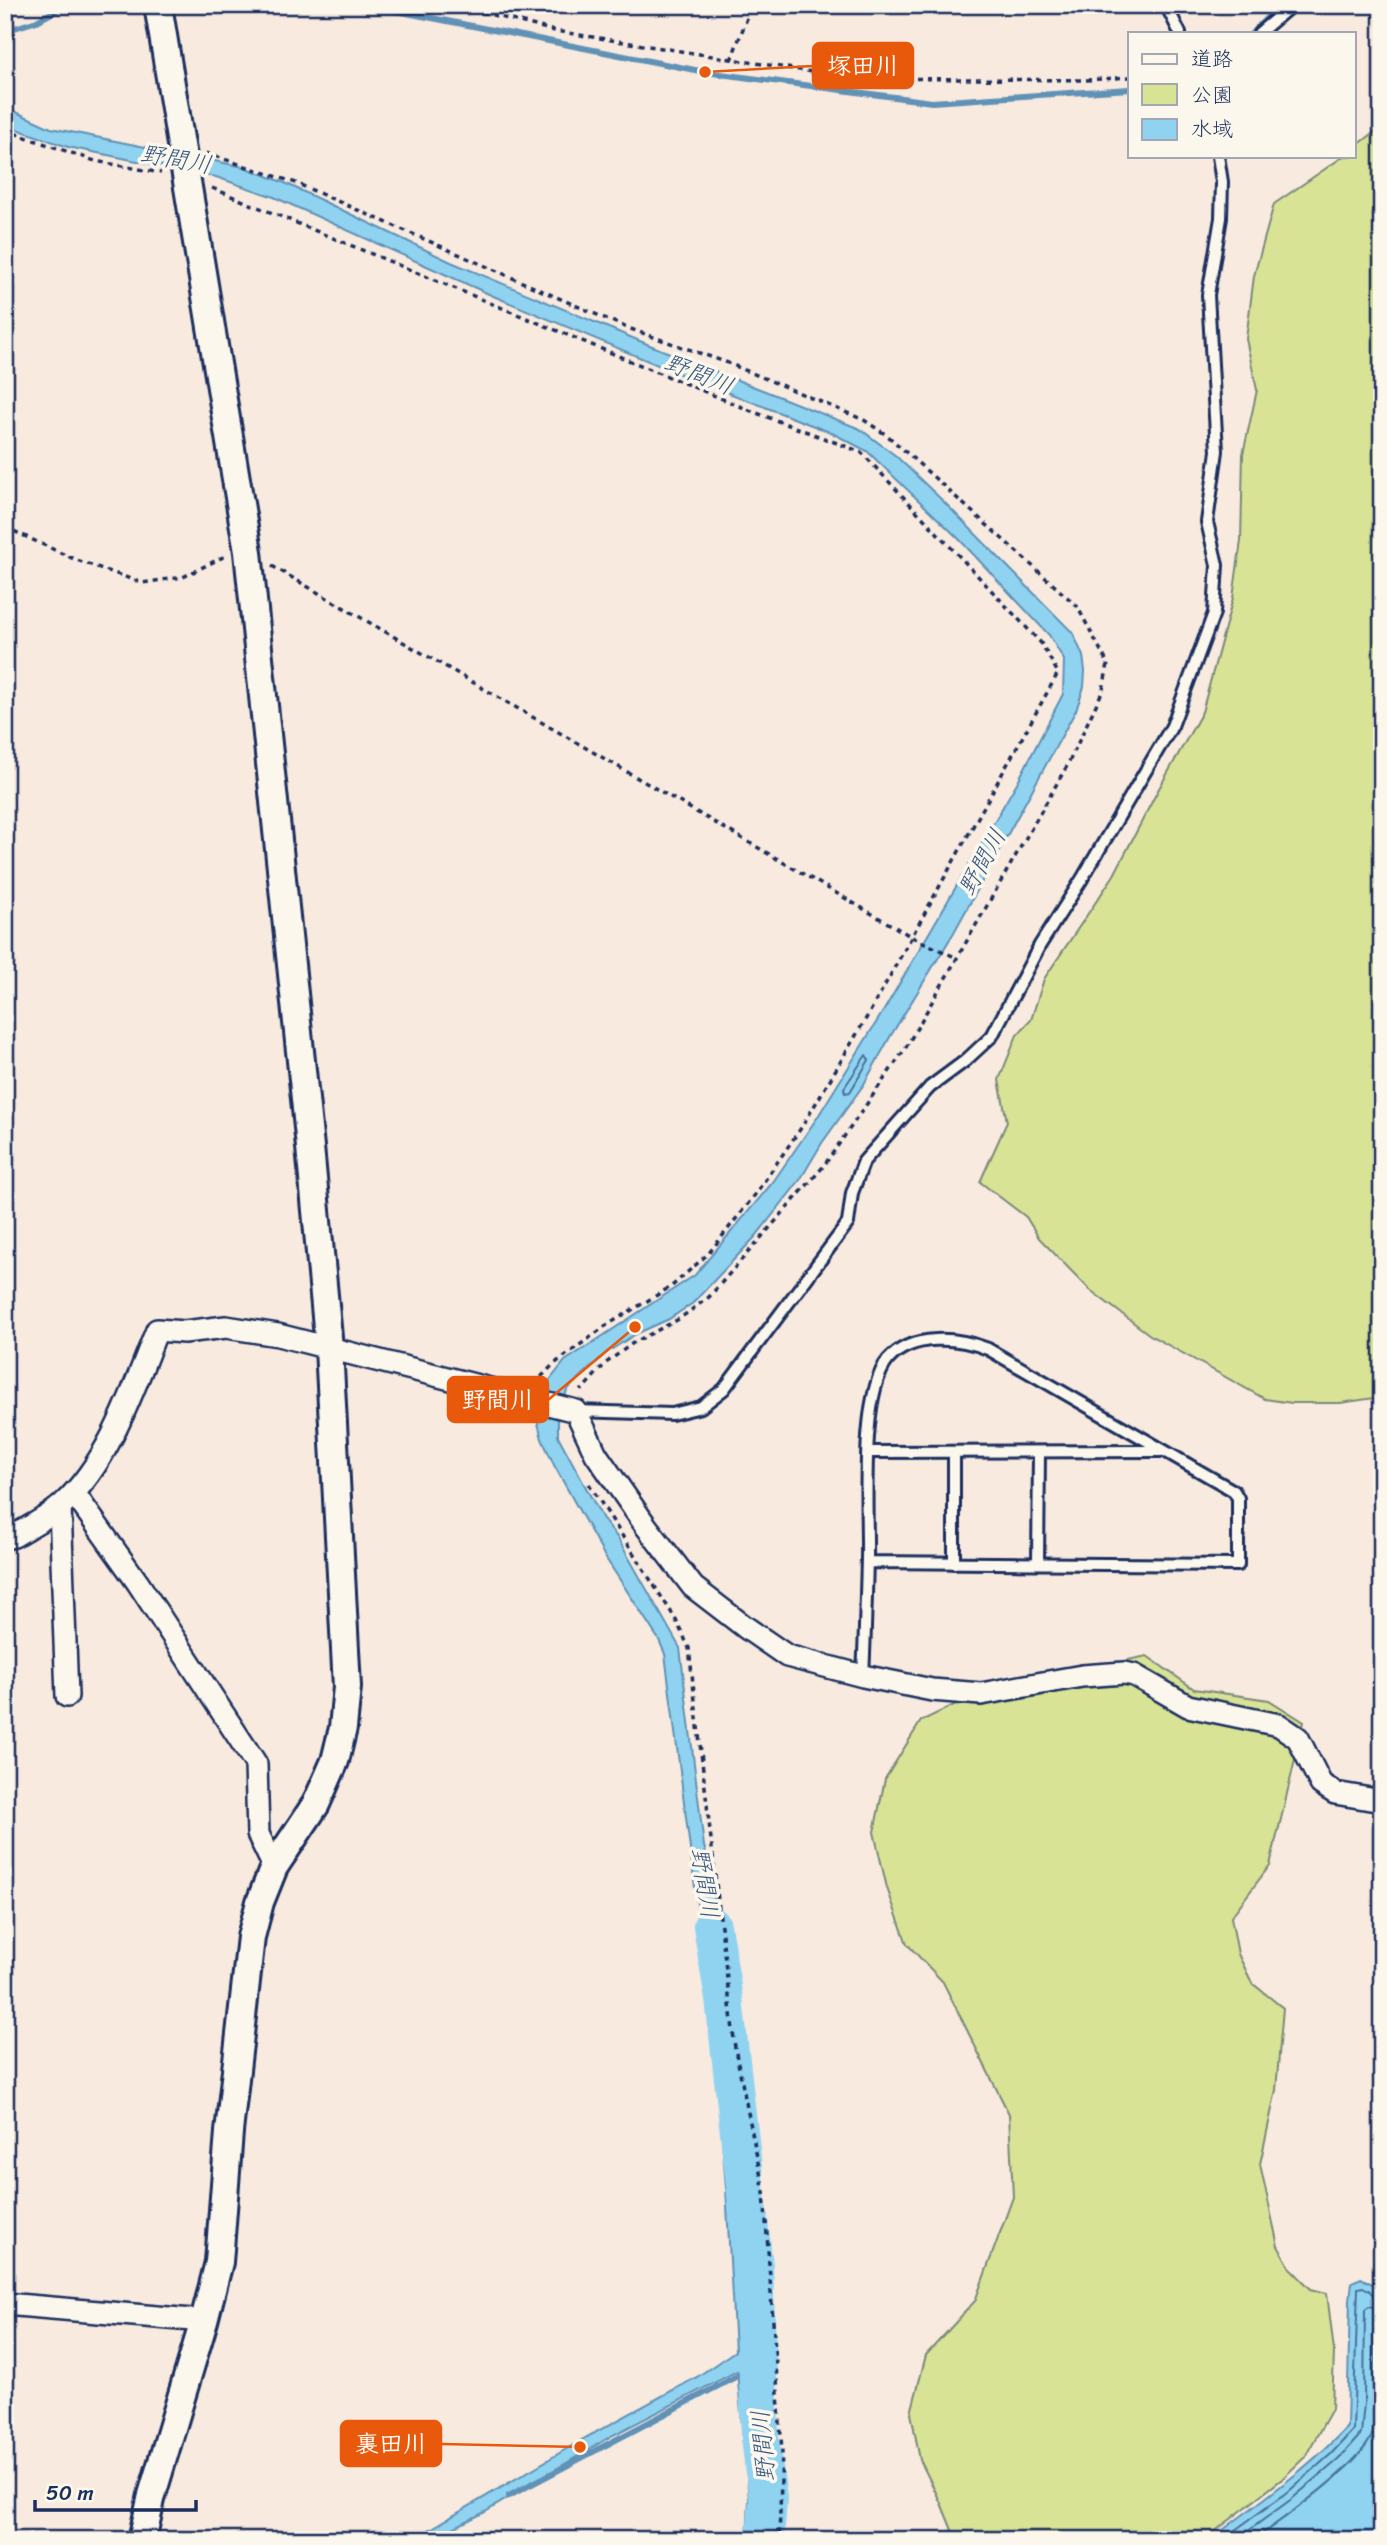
<svg xmlns="http://www.w3.org/2000/svg" width="1387" height="2545" viewBox="0 0 1387 2545" font-family="Sriracha,'Klee One',sans-serif">
<style>
.green{fill:#d8e395;stroke:#7a897a;stroke-width:2}
.water{fill:#8fd3f1;stroke:#6191b6;stroke-width:2}
.lines{fill:none;stroke-linecap:round;stroke-linejoin:round}
.shore{stroke:#497199;stroke-width:2}
.stream{stroke:#6191b6;stroke-width:6}
.river{stroke:#8fd3f1;stroke-width:38}
.service-casing{stroke:#1b2f5e;stroke-width:16}
.minor-casing{stroke:#1b2f5e;stroke-width:26}
.tertiary-casing{stroke:#1b2f5e;stroke-width:32}
.path{stroke:#1b2f5e;stroke-width:3.5;stroke-dasharray:5 5;stroke-linecap:butt}
.service{stroke:#fbf7ec;stroke-width:10}
.minor{stroke:#fbf7ec;stroke-width:21}
.tertiary{stroke:#fbf7ec;stroke-width:26}
.labels{text-anchor:middle;dominant-baseline:central;stroke-width:7;stroke-linejoin:round;paint-order:stroke}
.water-label{font-size:24px;font-style:italic;fill:#385883;stroke:#fbf7ec}
.leader{fill:none;stroke:#e8590c;stroke-width:2.5}
.callout-dot{fill:#e8590c;stroke:#fbf7ec;stroke-width:2.5}
.callout{fill:#e8590c;stroke:#e8590c;stroke-width:2.5}
.callout-label{font-size:24px;text-anchor:middle;font-weight:bold;fill:#fff}
</style>
<rect width="100%" height="100%" fill="#f8eade"/>
<filter id="ink" filterUnits="userSpaceOnUse"><feTurbulence type="fractalNoise" baseFrequency=".0143" numOctaves="2"/><feDisplacementMap in="SourceGraphic" scale="14" xChannelSelector="R" yChannelSelector="G"/><feConvolveMatrix kernelMatrix="1 2 1 2 8 2 1 2 1" color-interpolation-filters="sRGB"/></filter>
<g filter="url(#ink)">
<!-- green -->
<g class="green">
<path d="M1382,130V1397L1340,1403H1292L1265,1399L1150,1335L1090,1290L1039,1238L1026,1217L980,1182L1007,1122L999,1080L1017,1035L1031,1020L1044,979L1114,875L1157,792L1202,712L1233,598L1241,541L1243,454L1257,390L1246,339L1254,276L1274,204L1344,156H1354V148L1376,131Z"/>
<path d="M1147,1656L1194,1689L1269,1700L1304,1722L1270,1865L1231,1917L1238,1954L1252,1983L1283,2008L1276,2090L1260,2164L1278,2246L1290,2268L1311,2289L1327,2293L1334,2351L1332,2409L1305,2457L1282,2479L1204,2540H956L941,2503L920,2460L911,2413L926,2355L975,2301L1013,2197L1009,2114L943,1982L907,1944L887,1888L874,1832L885,1779L921,1721L987,1689Z"/>
</g>
<!-- water -->
<g class="water">
<path d="M5,107L51,128L244,167L285,183L451,262L647,344L860,429L896,456L946,504L1073,633L1083,656L1085,671L1084,687L1076,710L953,934L890,1037L864,1084L822,1143L800,1180L756,1236L693,1303L669,1319L636,1334L606,1353L567,1390L558,1421V1436L604,1521L617,1537L680,1648L704,1846L712,1874L756,2360V2418L764,2500L760,2540H747L749,2499L737,2371L613,2435L485,2512L449,2530L439,2540H412L585,2438L697,2377L735,2351L726,2188L712,2020L665,1654L659,1640L605,1557L554,1465L542,1439L536,1415L542,1390L565,1361L695,1275L773,1182L817,1118L884,1010L1018,781L1063,694L1064,660L1049,635L958,538L867,451L832,433L677,373L491,295L274,197L216,177L68,147L5,125Z"/>
<path d="M1361,2278L1376,2286L1382,2305V2540H1210C1257,2503 1306,2471 1347,2427L1350,2300L1352,2282Z"/>
</g>
<g class="lines">
<!-- shore -->
<g class="shore">
<path d="M866,1055L869,1060L850,1092L845,1093L844,1088Z"/>
<path d="M1221,2540L1288,2492L1331,2454L1353,2430L1358,2288L1363,2287L1370,2291L1375,2299L1382,2301"/>
<path d="M1236,2540L1293,2498L1338,2460L1361,2434L1364,2403L1365,2309L1369,2306L1382,2310"/>
<path d="M1253,2540C1279,2522 1366,2461 1373,2432C1379,2403 1375,2355 1375,2323L1382,2320"/>
</g>
<!-- stream -->
<g class="stream">
<path d="M366,5L705,72L932,102L1130,89"/>
<path d="M5,31L37,21L66,5"/>
<path d="M1252,33L1279,5"/>
<path d="M509,2496L758,2365"/>
</g>
<!-- river -->
<path class="river" d="M712,1926L724,1999L754,2266L760,2438L768,2499L765,2540"/>
<!-- service casing -->
<g class="service-casing">
<g id="service">
<path d="M1166,5L1180,33"/>
<path d="M1259,33L1292,5"/>
<path d="M576,1411L672,1414L701,1407L724,1389L848,1223L852,1193L864,1161L930,1087L965,1061L992,1036L1040,945L1082,879L1172,726L1214,613L1217,565L1207,522L1217,451L1208,295L1221,218L1222,182L1218,156"/>
<path d="M868,1452L1161,1451"/>
<path d="M954,1452V1563"/>
<path d="M1038,1563L1039,1452"/>
<path d="M863,1676C865,1637 866,1598 867,1559C868,1512 859,1395 888,1360C912,1333 958,1337 988,1349L1234,1491L1238,1498V1565L867,1562"/>
</g>
</g>
<!-- minor casing -->
<g class="minor-casing">
<g id="minor">
<path d="M74,1493L138,1583L256,1764L258,1834L274,1867"/>
<path d="M60,1507L67,1696"/>
<path d="M5,1538L14,1536C30,1526 49,1517 63,1504C110,1461 134,1387 157,1330L184,1332L226,1327L278,1335L576,1411L596,1454L646,1526L693,1587L745,1627L787,1656L863,1676L932,1690L981,1694L1082,1676L1124,1673L1134,1675L1188,1706L1279,1725L1298,1738L1321,1784L1335,1793L1382,1801"/>
<path d="M5,2304L204,2321"/>
</g>
</g>
<!-- tertiary casing -->
<g class="tertiary-casing">
<path id="tertiary" d="M142,2540L152,2495L204,2321L219,2262L229,2132L251,1937L260,1902L274,1867L316,1804L335,1761L343,1728L347,1687L329,1348L310,1147L248,552L158,5"/>
</g>
<!-- path -->
<g class="path">
<path d="M453,5L555,31L850,78L1086,80L1130,77"/>
<path d="M5,14L27,5"/>
<path d="M731,60L752,5"/>
<path d="M5,130L95,161L161,173"/>
<path d="M206,153L296,183L625,327L728,363L864,420L888,436L1077,606L1108,664L1103,690L1067,766L905,1049L823,1167L709,1297L679,1319L633,1343L606,1363L581,1391"/>
<path d="M212,188L754,412L861,452L1041,643L1058,673L871,1010L803,1125L754,1196L709,1253L672,1286L607,1325L554,1364L538,1380"/>
<path d="M5,527L74,559L142,583L183,577L227,555"/>
<path d="M272,566L912,937L957,958"/>
<path d="M589,1484L675,1618L689,1648L735,2048L764,2192L782,2451L779,2540"/>
</g>
<!-- service -->
<use href="#service" class="service"/>
<!-- minor -->
<use href="#minor" class="minor"/>
<!-- tertiary -->
<use href="#tertiary" class="tertiary"/>
</g>
</g>
<g class="labels">
<!-- water labels -->
<g class="water-label">
<text transform="translate(176 159) rotate(10)">野間川</text>
<text transform="translate(699 374) rotate(22)">野間川</text>
<text transform="translate(982 862) rotate(-61)">野間川</text>
<text transform="translate(705 1883) rotate(81)">野間川</text>
<text transform="translate(763 2446) rotate(-95)">野間川</text>
</g>
</g>
<!-- callouts -->
<path class="leader" d="M705 72L813 66M635 1327L548 1400M580 2447L441 2444"/>
<g class="callout-dot">
<circle cx="705" cy="72" r="7"/>
<circle cx="635" cy="1327" r="7"/>
<circle cx="580" cy="2447" r="7"/>
</g>
<g class="callout">
<rect x="813" y="43" width="100" height="45" rx="7"/>
<rect x="448" y="1377" width="100" height="45" rx="7"/>
<rect x="341" y="2421" width="100" height="45" rx="7"/>
</g>
<g class="callout-label">
<text x="863" y="74">塚田川</text>
<text x="498" y="1408">野間川</text>
<text x="391" y="2452">裏田川</text>
</g>
<!-- margin -->
<rect width="1387" height="2545" fill="none" stroke="#fbf7ec" stroke-width="28"/>
<rect x="14" y="14" width="1359" height="2517" fill="none" stroke="#1b2f5e" stroke-width="2.5" filter="url(#ink)"/>
<!-- legend -->
<rect x="1128" y="32" width="228" height="126" fill="#fbf7ec" stroke="#a1a7b3" stroke-width="2"/>
<rect x="1142" y="54" width="35" height="10" fill="#fbf7ec" stroke="#a1a7b3" stroke-width="2"/>
<text x="1191" y="66" font-size="21" fill="#1b2f5e">道路</text>
<rect x="1142" y="84" width="35" height="21" fill="#d8e395" stroke="#a1a7b3" stroke-width="2"/>
<text x="1191" y="102" font-size="21" fill="#1b2f5e">公園</text>
<rect x="1142" y="119" width="35" height="21" fill="#8fd3f1" stroke="#a1a7b3" stroke-width="2"/>
<text x="1191" y="136" font-size="21" fill="#1b2f5e">水域</text>
<!-- scale -->
<path d="M35 2500v10h161v-10" fill="none" stroke="#1b2f5e" stroke-width="3.5"/>
<text x="46" y="2500" font-size="21" fill="#1b2f5e" stroke="#fbf7ec" stroke-width="5" paint-order="stroke">50 m</text>
</svg>
